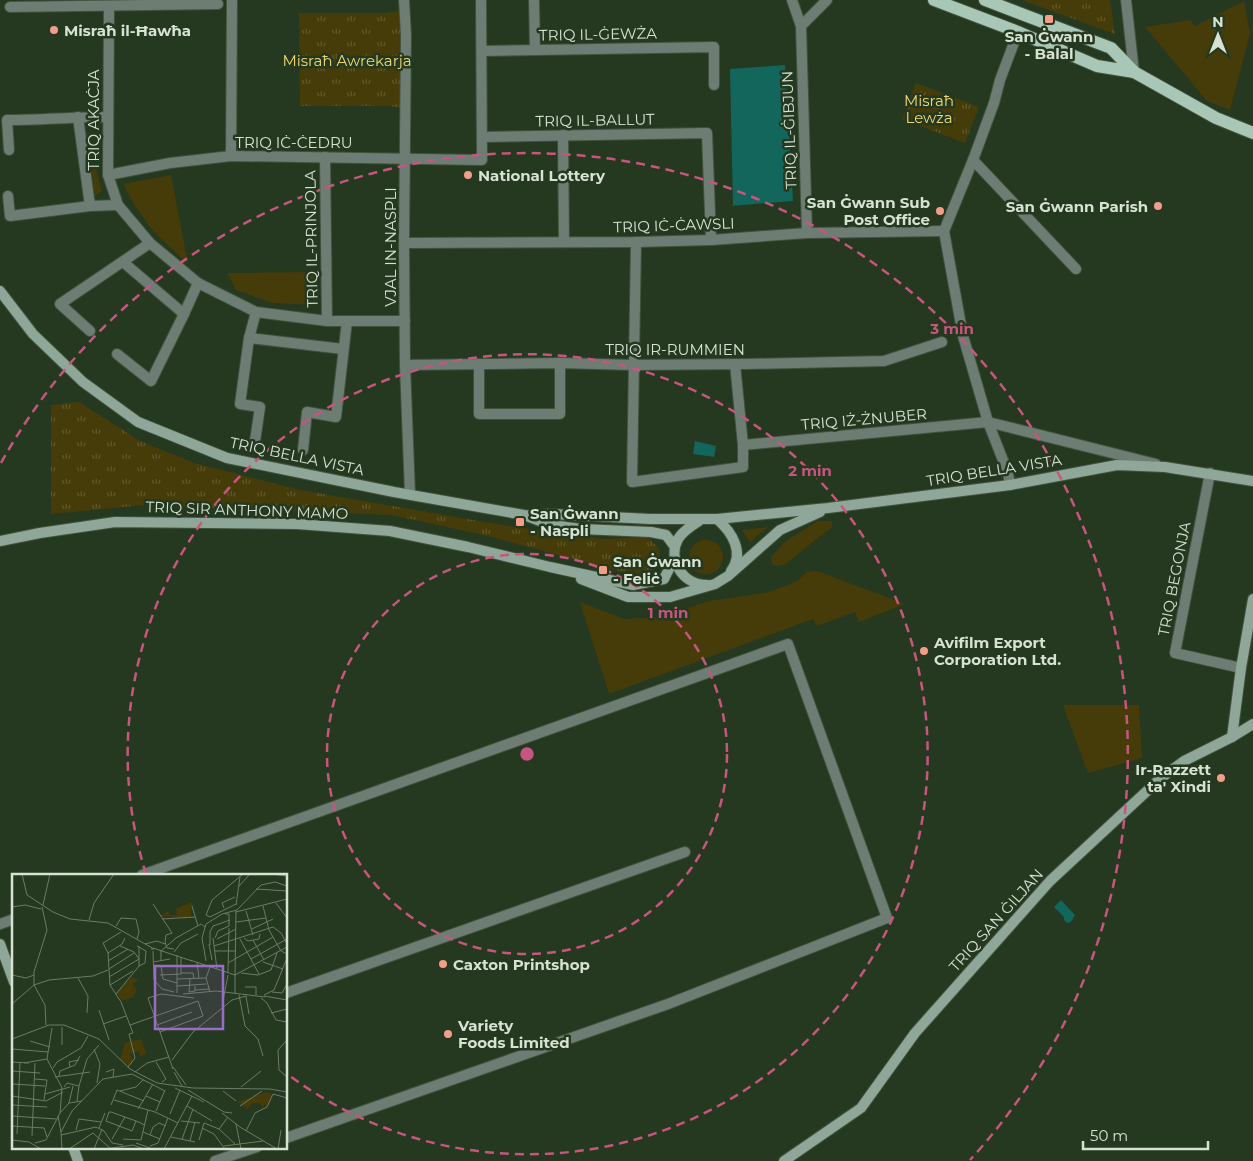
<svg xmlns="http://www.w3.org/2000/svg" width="1253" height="1161" viewBox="0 0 1253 1161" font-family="Montserrat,sans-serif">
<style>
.grass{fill:#463c0a}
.park{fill:url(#park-tufts)}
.water{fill:#13665c}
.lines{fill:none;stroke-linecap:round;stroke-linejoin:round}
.street-casing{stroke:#41533c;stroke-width:12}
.secondary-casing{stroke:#41533c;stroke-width:12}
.primary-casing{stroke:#41533c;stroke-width:14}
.street{stroke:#6e7d74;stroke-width:10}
.secondary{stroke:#8fa799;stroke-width:10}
.primary{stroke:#a8c7b6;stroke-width:12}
.ring{fill:none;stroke:#c8557f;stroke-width:2.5;stroke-dasharray:9 6}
.poi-dot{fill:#f49e8a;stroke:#253820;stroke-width:2}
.labels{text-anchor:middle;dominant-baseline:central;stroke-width:5;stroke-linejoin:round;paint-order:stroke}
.poi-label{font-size:15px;font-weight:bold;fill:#d6e2d2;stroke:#253820;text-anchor:start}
.street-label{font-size:15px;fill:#d6e2d2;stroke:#253820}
.park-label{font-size:15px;fill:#f0d972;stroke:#253820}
.inset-road{fill:none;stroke:#6c7c67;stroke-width:1}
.view{fill:#9b6cc6;fill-opacity:0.15;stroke:#9b6cc6;stroke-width:2.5}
.inset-edge{fill:none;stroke:#d6e2d2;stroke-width:2.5}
.centre{fill:#c8557f;stroke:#253820;stroke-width:2.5}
.ring-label{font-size:15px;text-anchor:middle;font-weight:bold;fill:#c8557f;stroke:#253820;stroke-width:5;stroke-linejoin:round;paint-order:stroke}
</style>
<defs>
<pattern id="park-tufts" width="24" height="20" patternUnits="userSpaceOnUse" patternTransform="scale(1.25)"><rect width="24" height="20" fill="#463c0a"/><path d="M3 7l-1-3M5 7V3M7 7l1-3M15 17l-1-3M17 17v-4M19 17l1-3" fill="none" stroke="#60582d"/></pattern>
</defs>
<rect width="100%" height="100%" fill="#253820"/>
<!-- grass -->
<g class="grass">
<path d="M1244,1L1250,34L1230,110L1207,101L1145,27L1190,20L1195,26Z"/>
<path d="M91,166H95L102,191L95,196Z"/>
<path d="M171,175L188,264L153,231L135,206L123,184Z"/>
<path d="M315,272L316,305L272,303L236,290L227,273Z"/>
<path d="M818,521H832V527L784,565L777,566L772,564L771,557L786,541Z"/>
<path d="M768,527L750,542L742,530Z"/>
<circle cx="706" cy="557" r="17"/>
<path d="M817,571L905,604L859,622L855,612L817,626L813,619L609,694L580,602L624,619L661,617L709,601L770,592L797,581L807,572Z"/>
<path d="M1063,705H1139L1142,758L1088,773Z"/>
</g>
<!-- park -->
<g class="park">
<path d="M1022,0H1110L1115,34L1027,2Z"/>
<path d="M405,10L406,108L386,106H300L299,13H386Z"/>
<path d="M916,83L979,107L965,143L902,119Z"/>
<path d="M79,402L140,441L194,463L300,490L496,524L603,539L648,537L660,550L659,565L640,577L484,535L392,515L145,505L51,514V405Z"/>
</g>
<!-- water -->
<g class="water">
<path d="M785,65L793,201L730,206L733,205L730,69Z"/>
<path d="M695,441L716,446L714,457L693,454Z"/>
<path d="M1061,900L1075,915L1071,922L1067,923L1064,920V917L1054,907Z"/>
</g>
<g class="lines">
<!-- street casing -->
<g class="street-casing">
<g id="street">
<path d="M404,0L406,35L404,243L405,365L410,494"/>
<path d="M534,0L535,50"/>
<path d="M792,0L801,26L807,233"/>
<path d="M1126,0L1134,72"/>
<path d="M10,7L218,4"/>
<path d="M109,7L108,175L118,205L150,243L198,283L256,312L327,321H405"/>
<path d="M801,26L827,0"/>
<path d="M482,51L714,47V85"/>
<path d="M78,117L90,206"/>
<path d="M563,135L564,242"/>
<path d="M483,137L707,133L711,240"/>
<path d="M9,150L7,120C41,120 74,117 108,117"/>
<path d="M231,156L232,0"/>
<path d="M325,157L327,321"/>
<path d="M973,160L1076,269"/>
<path d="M108,175L170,163L231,156L482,160L481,0"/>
<path d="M8,196L10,216L90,206L118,205"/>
<path d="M636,242L632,482L743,467V445L735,364"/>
<path d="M404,243L636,242L711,240L807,233L944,231"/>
<path d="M123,262L184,314"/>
<path d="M90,331L60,304L150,243"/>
<path d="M249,338L343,349"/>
<path d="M117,354L151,381L184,314L198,283"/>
<path d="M479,364V414H560V363"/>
<path d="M405,365L560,363L633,365L746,364L884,361L942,342"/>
<path d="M255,441L260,407L240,404L249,338L256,312"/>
<path d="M743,445L988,422L1156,464"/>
<path d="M303,450L307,412L336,417L347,321"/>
<path d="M1210,473L1175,653L1241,668"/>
<path d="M1010,485L1008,473L988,422L963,336L944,231L973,160L994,103L1000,80L1018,32"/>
<path d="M142,875L788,644L887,918L668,1004L286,1138"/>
<path d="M0,924L14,919"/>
<path d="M286,993L685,852"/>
<path d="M215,1161L257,1147"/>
</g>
</g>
<!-- secondary casing -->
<g class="secondary-casing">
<g id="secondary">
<path d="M0,291L33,334L83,382L138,422L227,458L394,492L524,515L551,525L581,529L651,532L666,535L675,547"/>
<path d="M529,515L551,514L650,519H717L828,508L1010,485L1117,465L1165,467L1253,481"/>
<path d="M717,519C732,532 745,553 731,571"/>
<path d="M699,521C691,526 683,531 678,539C667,560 683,585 707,585"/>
<path d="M0,541L40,533L115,522L297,524L390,531L468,547L550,567L633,585L664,579L674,559"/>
<path d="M581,579L628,597H670L715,584L728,576L780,530L820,512"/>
<path d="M1232,737L1241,668L1253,599"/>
<path d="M0,944L14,982"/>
<path d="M73,1147L78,1161"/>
<path d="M784,1161L861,1108L915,1033L1050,881L1161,778L1184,761L1232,737L1253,724"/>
</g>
</g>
<!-- primary casing -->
<g class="primary-casing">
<g id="primary">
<path d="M934,0L1018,32L1097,66L1134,72"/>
<path d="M985,0L1111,48L1134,72L1216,118L1253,133"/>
</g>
</g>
<!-- street -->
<use href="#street" class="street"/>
<!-- secondary -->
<use href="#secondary" class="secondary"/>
<!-- primary -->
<use href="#primary" class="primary"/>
</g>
<!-- distance rings -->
<g class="ring">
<circle cx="527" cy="754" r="200"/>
<path d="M146 874A400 400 0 1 1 286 1073"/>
<path d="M1 463A601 601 0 1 1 970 1160"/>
</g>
<!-- markers -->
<g class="poi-dot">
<rect x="1044" y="14" width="10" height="10" rx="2.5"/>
<circle cx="54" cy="30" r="5"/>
<circle cx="468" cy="175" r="5"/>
<circle cx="1158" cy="206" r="5"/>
<circle cx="940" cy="211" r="5"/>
<rect x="515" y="517" width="10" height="10" rx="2.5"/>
<rect x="598" y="565" width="10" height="10" rx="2.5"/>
<circle cx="924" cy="651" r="5"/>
<circle cx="1221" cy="778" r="5"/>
<circle cx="443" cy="964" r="5"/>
<circle cx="448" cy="1034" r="5"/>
</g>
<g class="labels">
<!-- poi labels -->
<g class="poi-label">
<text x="64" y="30">Misraħ il-Ħawħa</text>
<text x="1049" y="36" text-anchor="middle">San Ġwann<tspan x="1049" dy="17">- Balal</tspan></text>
<text x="478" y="175">National Lottery</text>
<text x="930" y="202" text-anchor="end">San Ġwann Sub<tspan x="930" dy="17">Post Office</tspan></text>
<text x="1148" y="206" text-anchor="end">San Ġwann Parish</text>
<text x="530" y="513">San Ġwann<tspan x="530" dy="17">- Naspli</tspan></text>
<text x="613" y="561">San Ġwann<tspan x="613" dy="17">- Feliċ</tspan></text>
<text x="934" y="642">Avifilm Export<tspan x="934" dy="17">Corporation Ltd.</tspan></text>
<text x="1211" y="769" text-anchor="end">Ir-Razzett<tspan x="1211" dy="17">ta' Xindi</tspan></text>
<text x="453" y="964">Caxton Printshop</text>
<text x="458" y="1025">Variety<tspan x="458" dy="17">Foods Limited</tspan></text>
</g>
<!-- street labels -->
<g class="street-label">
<text transform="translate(598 34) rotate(-1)">TRIQ IL-ĠEWŻA</text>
<text transform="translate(93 120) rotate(-90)">TRIQ AKAĊJA</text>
<text transform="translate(595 120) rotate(-1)">TRIQ IL-BALLUT</text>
<text transform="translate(789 130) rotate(-92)">TRIQ IL-ĠIBJUN</text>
<text x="294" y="142">TRIQ IĊ-ĊEDRU</text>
<text transform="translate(674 225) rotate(-2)">TRIQ IĊ-ĊAWSLI</text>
<text transform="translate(311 239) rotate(-91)">TRIQ IL-PRINJOLA</text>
<text transform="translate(390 247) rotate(-90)">VJAL IN-NASPLI</text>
<text x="675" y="349">TRIQ IR-RUMMIEN</text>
<text transform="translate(864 419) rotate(-5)">TRIQ IŻ-ŻNUBER</text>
<text transform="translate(297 456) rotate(12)">TRIQ BELLA VISTA</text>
<text transform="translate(994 470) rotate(-9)">TRIQ BELLA VISTA</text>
<text transform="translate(247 510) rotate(2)">TRIQ SIR ANTHONY MAMO</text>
<text transform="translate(1174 579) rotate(-79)">TRIQ BEGONJA</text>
<text transform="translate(996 920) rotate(-48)">TRIQ SAN ĠILJAN</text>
</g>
<!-- park labels -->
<g class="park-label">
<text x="347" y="60">Misraħ Awrekarja</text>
<text x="929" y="100">Misraħ<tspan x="929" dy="17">Lewża</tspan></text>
</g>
</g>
<!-- overview -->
<g transform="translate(12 874)">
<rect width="275" height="275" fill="#253820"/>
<path d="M179,28L182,31L179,33V44L147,42L157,37V41H165L164,35ZM119,103L127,106L120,110L125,116L121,123L110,127L105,119ZM129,165L134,179L129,183L126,177L118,180L121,188L117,192L108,185L113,169ZM255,218L261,221L254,233L253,230L251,234L247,229H240L236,235L225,228Z" fill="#463c0a"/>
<path class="inset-road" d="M10,0L15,21L41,38L58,45L96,49L142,75H139M260,0L275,2M249,11L263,8L275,12M227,12L238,0M244,15L275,17M264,29L275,44M141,30L160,59M224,30L198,43L194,41L200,26L231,0M31,31L38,0M224,31L228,3M180,32L186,52M251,32L257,56L269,77L275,80M0,33L13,31L29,35M30,33L35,56L22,98V111L33,131L34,151M212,34L210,29L223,23M234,37L241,61M224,38L275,25M150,45L183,43M77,46L82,29L102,0M224,48L254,44M104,52L109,44L124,45L127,58L125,65M240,55L261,45M109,58L91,69L96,79L98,111L109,128L121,159L117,160L123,184L116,193M160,59L154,61L153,68L155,74L162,75M201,64L205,95M203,64L206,57L217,52V40H213M232,64L236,67L247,65L248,60M205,65L224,55M228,65L247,100M241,66L252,86M133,70L145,67L153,70M197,70L200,86M198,71V58L201,52L218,46M108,72L122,78L127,85M202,72L261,53L269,59L275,70M141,74L180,87M141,77L142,106L150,115L162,118M203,77H224M162,78L169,69L186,60M96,79L110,70L113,64M165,81V119M239,85L275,65M149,86V77L164,64L189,50L193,53M178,86L223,101L275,73M96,87L116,75M194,87L190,64L194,50L210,40L225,36L249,11M141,88L158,85M185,88L187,104M251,88L271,95M216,89L261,63M127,92V72M149,92L151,105L165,109M97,95L122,79M216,98L217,54M169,99H181L182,105M229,99L246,101L259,96L265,79M0,101L14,104L22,101M148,101L169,100V83M223,101L224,36M223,101V119M97,103L127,85M66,104L76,122L75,139M165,105L194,104M178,105L177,118L183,117V112M98,111L121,97M165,112L194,110M233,113H244V121M183,116L198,115M198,118L194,104L198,93M260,118L270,119L275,110M104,120L127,92L133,89L134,77L125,72M171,120L204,117L253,123M227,121L233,152L246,165L251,182M252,121L262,116L275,84M252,122L275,126M249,124L255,129L264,146L275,148M0,130L22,111L37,106L81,102L96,96M210,132L216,101M87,136L97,166M259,139L275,135M91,150L114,142M118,151L186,127L191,142L148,158M145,151L180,138M50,153V171M0,165L37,151H52L87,165L118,195L145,209L181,214L258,215L275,218M275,166L266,176L267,196L275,203M18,167L38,173M0,175L36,178M82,175L88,190L85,209M35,185L50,214M35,185L40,154M160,186L181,158L220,126L234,122L237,140M0,188L17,189M144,188L154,205L150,208M12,189L35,185M58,193L57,188L67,186M161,193L174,211M41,194L45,188L69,174L76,162M161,195L136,124L149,120L182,124M0,197L28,199M94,198L102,195L101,203M123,198L135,189L157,183M162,198L170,212M47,202L48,197L63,191L68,182M43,203L78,198M23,205L35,206L32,226M0,210L33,212M67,212L75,185L87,171M52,213L55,209L67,212M229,213L249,197M163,214L192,228M176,216L212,238L220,239M108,217L124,213L131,206M211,217L224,227M33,220L58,213M0,222L34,227L51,218M134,222L148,228M102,226L143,238M65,227L67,212M57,229L61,212M0,231L35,233M99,231L105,216L132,227M175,232L200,247M228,232L250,217M126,235L141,210M144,237L153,216M143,238L166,249M48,239L57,229L70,227M210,239L228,253L265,275M158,240L168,216M0,242L44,245M46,242L49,258M124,247L120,257L94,247L97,238H99L113,243L124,247L129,249L132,251M169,247L188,249M224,250L229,275M0,252L32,254L35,263M87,254L93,239M190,254L202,260L213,275M207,255L216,243M64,256L67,245L89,248M234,257L243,239L255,233L261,220L275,224M131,258L148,265M5,260L8,189M49,261L84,253L92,257L100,269L111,271M138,261L141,253L147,249L154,252M20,262L23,189M159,263L183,268M100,265L113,243M111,265L129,266L136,236M170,265L181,235M0,266L17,268L29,275M187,266L192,249L207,255L223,270M178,267L183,248M23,269L34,266L48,239L50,214M124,269L141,275M138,272L146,269L156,244M212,272L251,267M50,275L49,258L60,237L91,205L120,200L153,217M57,275L81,259L98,274M82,275L90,255M93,275L121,271L132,275M152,275L180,222M266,275L269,256"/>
<path class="view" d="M143,92H211V155H143Z"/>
<rect width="275" height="275" class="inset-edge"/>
</g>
<circle cx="527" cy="754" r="8" class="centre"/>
<g class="ring-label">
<text x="952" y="334">3 min</text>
<text x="810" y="476">2 min</text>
<text x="668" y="618">1 min</text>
</g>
<!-- north arrow -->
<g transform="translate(1218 35)" stroke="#253820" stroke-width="4" paint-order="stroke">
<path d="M0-4L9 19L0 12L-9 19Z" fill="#d6e2d2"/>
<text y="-8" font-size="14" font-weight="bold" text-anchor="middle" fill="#d6e2d2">N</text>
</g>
<!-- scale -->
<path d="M1083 1141v8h125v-8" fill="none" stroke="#d6e2d2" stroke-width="2.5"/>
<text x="1090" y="1141" font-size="15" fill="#d6e2d2" stroke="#253820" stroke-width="4" paint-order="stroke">50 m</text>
</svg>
